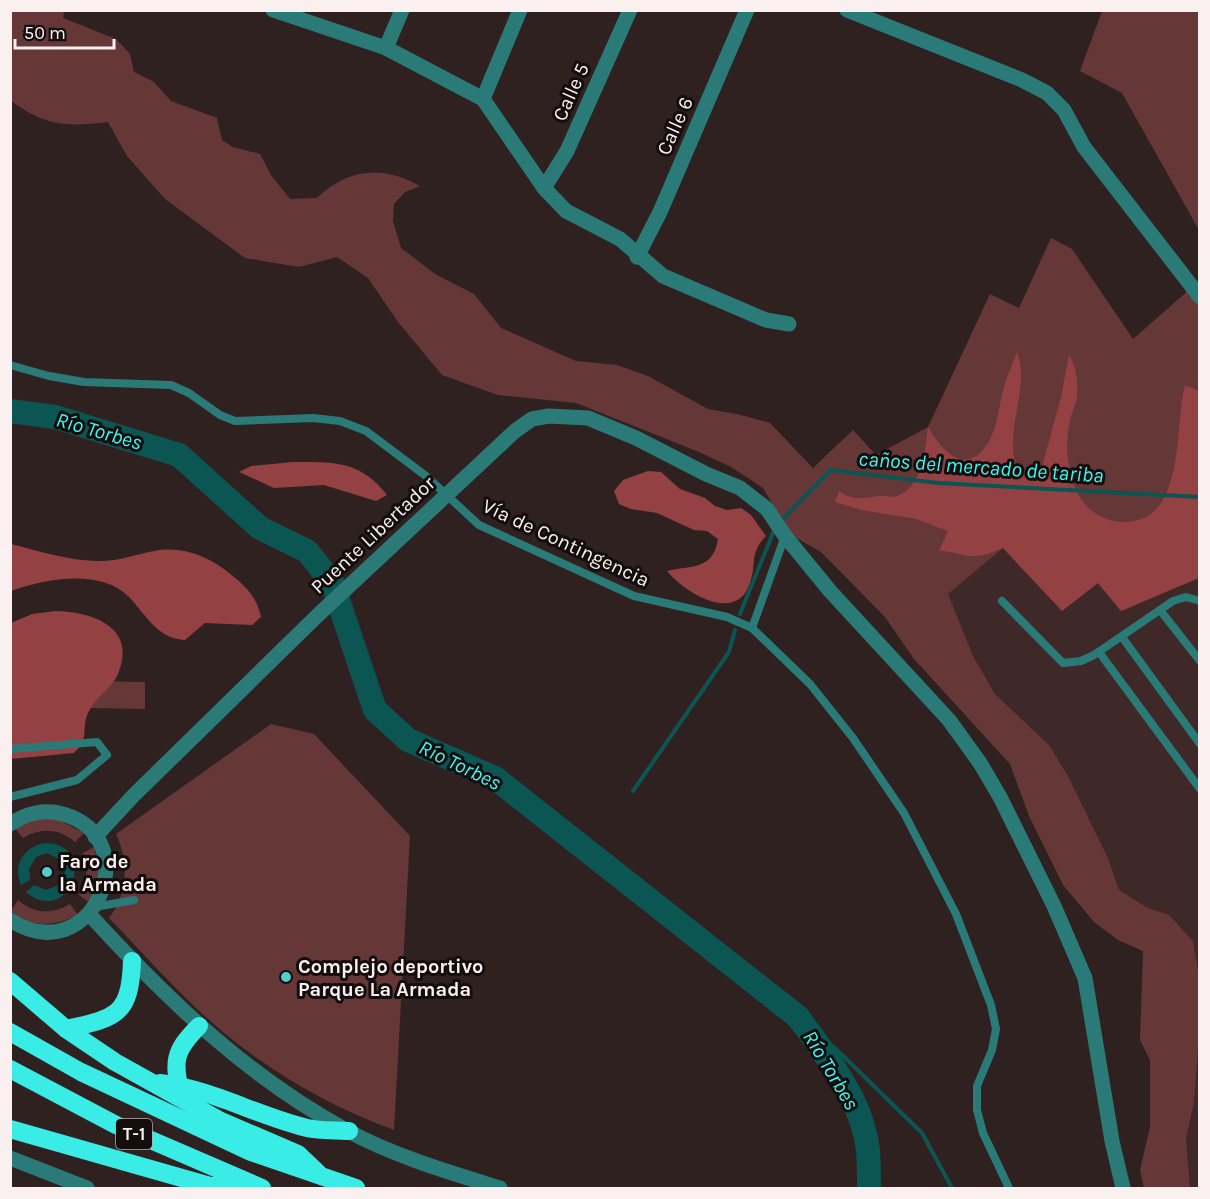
<svg xmlns="http://www.w3.org/2000/svg" width="1210" height="1199" viewBox="0 0 1210 1199" font-family="Karla,sans-serif">
<style>
.built{fill:#3e2928}
.green{fill:#663737}
.forest{fill:#934142}
.water{fill:#0b5553}
.lines{fill:none;stroke-linecap:round;stroke-linejoin:round}
.stream{stroke:#0b5553;stroke-width:4}
.river{stroke:#0b5553;stroke-width:24}
.service{stroke:#2a7b77;stroke-width:8}
.minor{stroke:#2a7b77;stroke-width:15}
.tertiary{stroke:#2a7b77;stroke-width:15}
.motorway{stroke:#3aece6;stroke-width:18}
.poi-dot{fill:#54cdc8;stroke:#130d0d;stroke-width:2}
.labels{text-anchor:middle;dominant-baseline:central;stroke-width:6;stroke-linejoin:round;paint-order:stroke}
.shield{fill:#130d0d;stroke:#b5acac;stroke-width:1.5}
.shield-label{font-size:18px;font-weight:bold;fill:#faf0f0}
.street-label{font-size:20px;fill:#faf0f0;stroke:#130d0d}
.poi-label{font-size:20px;font-weight:bold;fill:#faf0f0;stroke:#130d0d;text-anchor:start}
.water-label{font-size:21px;font-style:italic;fill:#3cf6ef;stroke:#130d0d}
</style>
<rect width="100%" height="100%" fill="#302121"/>
<!-- built -->
<g class="built">
<path d="M1003,548L1062,611L1098,583L1199,577V976L1193,941L1169,915L1146,907L1119,890L1108,858L1068,776L1049,745L995,694L973,656L947,594Z"/>
<path d="M1199,1021V1188H1190L1186,1138L1194,1103Z"/>
</g>
<!-- green -->
<g class="green">
<path d="M11,11H64L63,18L116,39L130,54L134,72L154,82L171,101L217,118L222,140L233,147L260,154L271,175L290,199L317,198C348,168 383,165 420,186L405,192L394,204L393,221L401,248L435,274L474,294L501,328L576,361L617,365L648,376L708,409L737,414L770,423L813,468L853,430L876,455L928,427L990,294L1019,308L1051,238L1072,249L1133,339L1199,281V577L1121,611L1098,583L1062,611L1003,548L948,594L973,656L995,694L1049,745L1068,776L1108,858L1119,890L1146,907L1169,915L1193,941L1199,976L1200,1021L1194,1103L1186,1138L1190,1188H1144L1140,1170L1150,1127V1060L1140,1040L1143,951L1118,940L1094,922L1063,885L1029,816L1010,764L914,659L885,617L821,552L791,535L763,488L731,467L699,452L576,403L498,395L442,375L398,322L368,278L337,257L299,267L245,258L165,199L127,156L108,122C65,127 46,126 11,101Z"/>
<path d="M1102,11H1199V230L1122,93L1080,71Z"/>
<path d="M90,681L145,682V709L89,708Z"/>
<path d="M271,724L314,734L410,836L394,1130C333,1108 273,1074 223,1032C182,998 146,956 109,918C128,893 129,862 116,834Z"/>
<path d="M55,818L84,833L75,842C60,829 41,827 23,838L15,828L30,820Z"/>
<path d="M94,847L100,871L90,903L79,895L87,871L83,853Z"/>
<path d="M18,900C34,914 52,915 70,904L78,915C56,926 31,929 11,911Z"/>
</g>
<!-- forest -->
<g class="forest">
<path d="M1017,352C1031,388 1002,432 1018,473L1030,479L1041,470L1061,397L1069,355C1076,366 1078,380 1077,394C1077,403 1072,411 1070,420C1061,462 1073,521 1124,522C1187,523 1174,423 1185,385L1199,391V578L1121,611L1098,583L1062,611L1003,548C993,552 984,556 974,556C963,557 952,550 939,551L948,531L916,519L861,510L835,502L839,491C853,501 863,498 879,496C885,495 891,498 897,496C923,487 925,449 928,427C942,452 968,478 989,441C998,426 999,404 1004,387C1007,375 1013,364 1017,352Z"/>
<path d="M293,462C333,462 360,460 387,495L376,501L324,485L274,488L239,472L251,466Z"/>
<path d="M648,471L661,472L680,489L705,498L715,506L727,510L741,508L751,515L766,536C749,553 757,564 750,583C736,625 684,592 667,571C691,565 713,571 718,539L707,531L694,530L657,513L631,509L619,504L614,491L623,480Z"/>
<path d="M11,544C39,551 66,560 96,561C117,562 133,555 154,551C184,545 212,558 234,577C248,589 257,598 261,617L252,625L205,623L185,640C158,639 146,615 129,597C100,568 45,579 11,591Z"/>
<path d="M56,611C92,612 138,627 118,674C112,688 96,697 89,711C80,728 91,737 74,753L11,759V623L32,614Z"/>
</g>
<!-- water -->
<path class="water" d="M47,843C100,846 69,928 26,892L34,885L46,890L59,885L65,872L59,859L47,853L36,857L29,869L30,880L21,885C12,864 25,845 47,843Z"/>
<g class="lines">
<!-- stream -->
<g class="stream">
<path d="M781,521L831,470L938,483L1200,497"/>
<path d="M740,614L775,528"/>
<path d="M633,791L729,652L735,630"/>
<path d="M798,1017L837,1050L922,1133L952,1188"/>
</g>
<!-- river -->
<path class="river" d="M10,411L55,417L179,455L260,528L307,551L332,582L375,710L408,740L495,778L798,1017C827,1057 863,1101 868,1151C869,1164 869,1176 869,1188"/>
<!-- service -->
<g class="service">
<path d="M10,365L49,376L84,382L171,385L189,393L220,415L235,421L313,418L340,421L366,431L426,476L479,525L634,596L727,617L752,628L810,684L853,738L904,813L956,914L991,1005L996,1029L992,1050L977,1086V1110L983,1133L1009,1188"/>
<path d="M1002,601L1063,663L1081,661L1094,655L1173,601L1186,597L1200,601"/>
<path d="M1160,610L1200,661"/>
<path d="M752,628L785,536"/>
<path d="M1122,637L1200,744"/>
<path d="M1099,652L1200,789"/>
<path d="M10,749L97,742L107,755L77,780L10,797"/>
<path d="M95,907L134,900"/>
</g>
<!-- minor -->
<g class="minor">
<path d="M273,10L386,48L483,99L544,188L566,211L620,239L663,276L766,320L789,324"/>
<path d="M847,10L1022,80L1047,93L1064,110L1084,147L1200,297"/>
<path d="M386,48L402,10"/>
<path d="M483,99L520,10"/>
<path d="M544,188L567,151L630,10"/>
<path d="M637,257L660,212L747,10"/>
</g>
<!-- tertiary -->
<g class="tertiary">
<path d="M10,824C26,813 45,809 63,814C149,839 92,973 10,920"/>
<path d="M95,837L133,796L318,615L515,431L532,419L549,416L588,418L636,438L706,474L740,488L767,509L785,536L830,591L949,720L980,763L1000,797L1054,906L1085,978L1112,1141L1123,1188"/>
<path d="M89,914C165,997 246,1076 346,1130C394,1156 448,1172 500,1188"/>
<path d="M10,1158L87,1188"/>
</g>
<!-- motorway -->
<g class="motorway">
<path d="M10,981L66,1029L115,1062L221,1121L298,1154L318,1173"/>
<path d="M66,1029C116,1018 130,1016 132,961"/>
<path d="M10,1032L81,1072L251,1152L356,1188"/>
<path d="M10,1069L116,1125L262,1188"/>
<path d="M160,1083C212,1089 257,1116 307,1128C320,1131 335,1130 349,1131"/>
<path d="M182,1097C172,1062 174,1051 199,1026"/>
<path d="M10,1129L210,1186H247"/>
</g>
</g>
<!-- markers -->
<g class="poi-dot">
<circle cx="47" cy="872" r="6"/>
<circle cx="286" cy="977" r="6"/>
</g>
<g class="labels">
<!-- shield labels -->
<rect class="shield" x="116" y="1119" width="36" height="30" rx="4.5"/>
<g class="shield-label">
<text x="134" y="1134">T-1</text>
</g>
<!-- street labels -->
<g class="street-label">
<text transform="translate(571 92) rotate(-66)">Calle 5</text>
<text transform="translate(675 126) rotate(-66)">Calle 6</text>
<text transform="translate(373 535) rotate(-43)">Puente Libertador</text>
<text transform="translate(566 543) rotate(25)">Vía de Contingencia</text>
</g>
<!-- poi labels -->
<g class="poi-label">
<text x="59" y="861">Faro de<tspan x="59" dy="23">la Armada</tspan></text>
<text x="298" y="966">Complejo deportivo<tspan x="298" dy="23">Parque La Armada</tspan></text>
</g>
<!-- water labels -->
<g class="water-label">
<text transform="translate(99 431) rotate(16)">Río Torbes</text>
<text transform="translate(981 467) rotate(4)">caños del mercado de tariba</text>
<text transform="translate(460 765) rotate(26)">Río Torbes</text>
<text transform="translate(831 1070) rotate(59)">Río Torbes</text>
</g>
</g>
<!-- border -->
<rect width="1210" height="1199" fill="none" stroke="#faf0f0" stroke-width="24"/>
<!-- scale -->
<path d="M15 39v9h99v-9" fill="none" stroke="#faf0f0" stroke-width="3"/>
<text x="24" y="39" font-size="18" fill="#faf0f0" stroke="#130d0d" stroke-width="4.5" paint-order="stroke">50 m</text>
</svg>
